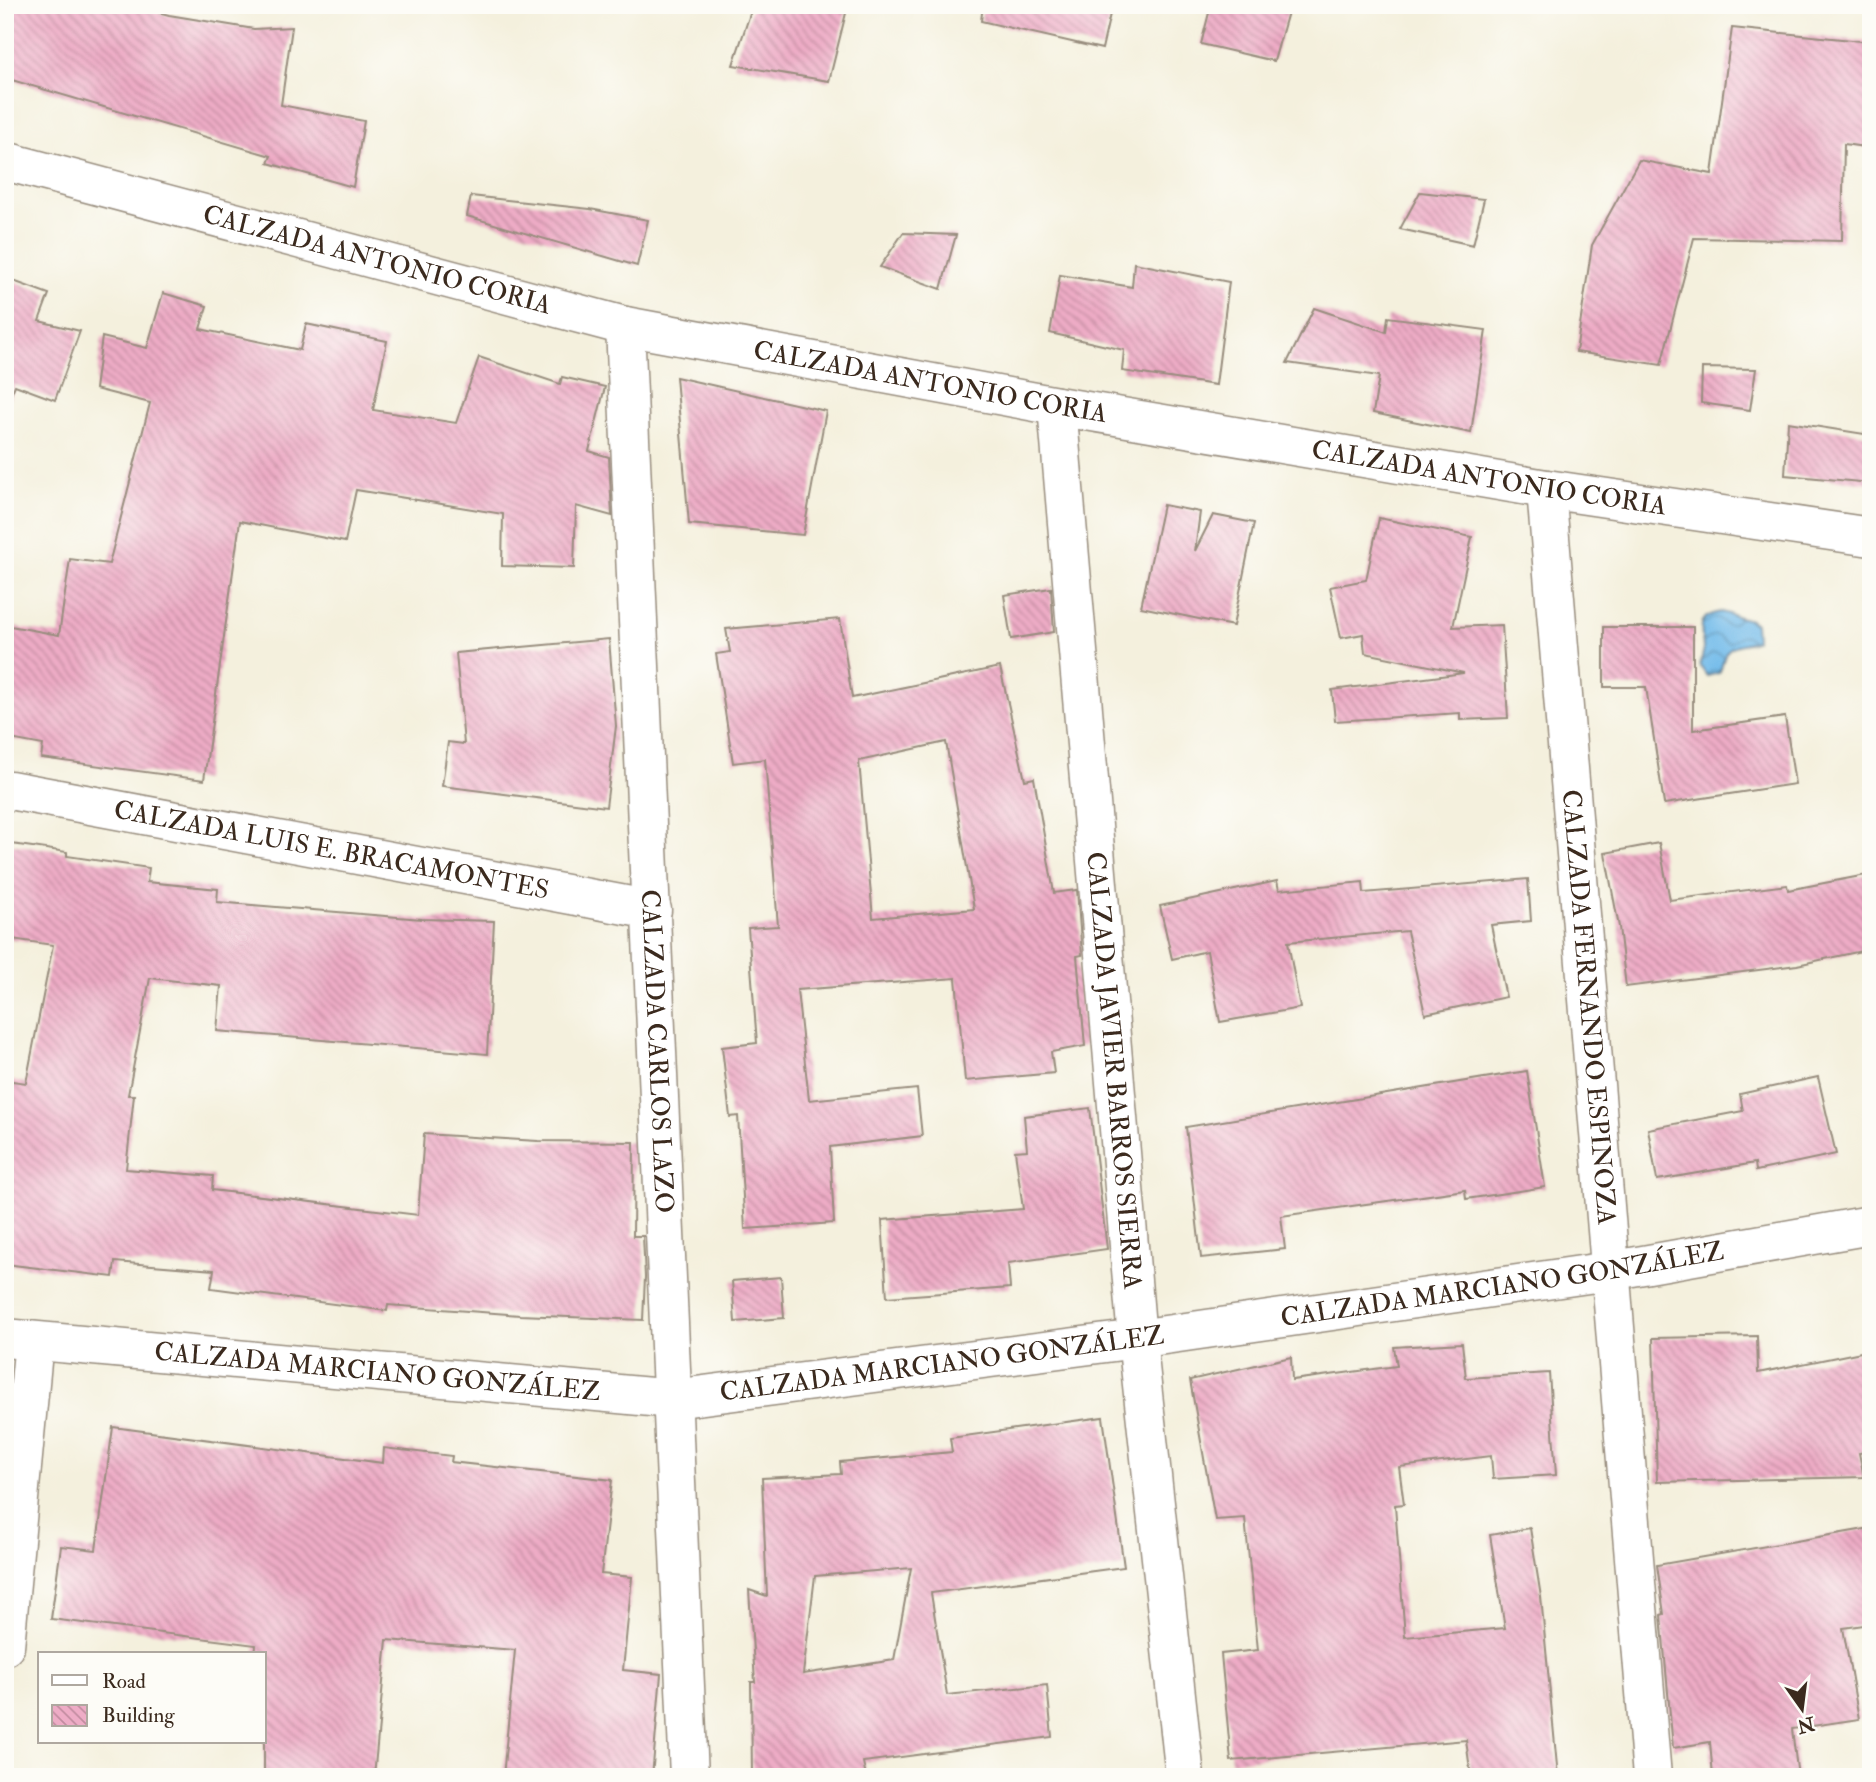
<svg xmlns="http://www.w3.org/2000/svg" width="1876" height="1782" viewBox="0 0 1876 1782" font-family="'IM FELL Double Pica',serif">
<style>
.water{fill:url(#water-waves);stroke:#567284;stroke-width:2}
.building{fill:url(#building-back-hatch);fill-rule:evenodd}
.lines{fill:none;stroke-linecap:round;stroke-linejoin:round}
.street-casing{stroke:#988d7e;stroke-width:41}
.secondary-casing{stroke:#988d7e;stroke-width:41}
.street{stroke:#fff;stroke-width:38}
.secondary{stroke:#fff;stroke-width:38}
.labels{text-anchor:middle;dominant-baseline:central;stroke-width:5;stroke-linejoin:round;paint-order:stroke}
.street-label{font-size:26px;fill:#3b2a1e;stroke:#fdfcf7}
</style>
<defs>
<pattern id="water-waves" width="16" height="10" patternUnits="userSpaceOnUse" patternTransform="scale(1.75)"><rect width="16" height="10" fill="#72bbea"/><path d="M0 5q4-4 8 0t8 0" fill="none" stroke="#5f98bd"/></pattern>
<pattern id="building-back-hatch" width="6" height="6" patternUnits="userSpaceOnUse" patternTransform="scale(1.75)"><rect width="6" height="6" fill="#eeacc6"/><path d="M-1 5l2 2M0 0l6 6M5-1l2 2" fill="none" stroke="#c28ca0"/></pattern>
</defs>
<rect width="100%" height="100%" fill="#fdfcf7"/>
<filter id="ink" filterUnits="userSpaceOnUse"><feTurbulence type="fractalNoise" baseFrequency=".0143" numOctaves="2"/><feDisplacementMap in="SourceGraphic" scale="14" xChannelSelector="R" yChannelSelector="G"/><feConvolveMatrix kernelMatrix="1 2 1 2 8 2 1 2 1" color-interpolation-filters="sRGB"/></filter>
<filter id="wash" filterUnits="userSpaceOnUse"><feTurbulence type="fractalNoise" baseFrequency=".00686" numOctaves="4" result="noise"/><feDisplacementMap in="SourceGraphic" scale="28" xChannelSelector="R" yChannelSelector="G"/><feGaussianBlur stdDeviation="1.57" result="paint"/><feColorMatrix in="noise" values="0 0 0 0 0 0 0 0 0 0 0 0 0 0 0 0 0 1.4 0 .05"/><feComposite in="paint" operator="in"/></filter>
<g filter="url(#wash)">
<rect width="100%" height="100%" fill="#f4f0dd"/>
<!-- water -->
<path class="water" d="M1721,612L1750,620L1755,624L1756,640C1746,645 1729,643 1725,655C1722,662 1723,666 1719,673L1707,676L1700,666C1701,660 1704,653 1703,648C1702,629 1695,616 1721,612Z"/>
<g id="blocks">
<!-- building -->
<g class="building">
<path d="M5,5H132L169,15L254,29L292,27L281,105L364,121L353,187L268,163L271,156L5,78Z"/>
<path d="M753,5H848L829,81L733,65Z"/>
<path d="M983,5H1112L1102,49L981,21Z"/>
<path d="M1211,5H1290L1274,61L1201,44Z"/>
<path d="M1732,28L1871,42V148L1844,144L1842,241L1694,238L1661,365L1576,352L1592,245L1639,160L1712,174Z"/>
<path d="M1420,192L1484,199L1473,245L1400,229Z"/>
<path d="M471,196L590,209L648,220L637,266L467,216Z"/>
<path d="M903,233L956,235L941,289L880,267Z"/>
<path d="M1134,263L1229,282L1216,385L1122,371L1124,350L1050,333L1060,275L1132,287Z"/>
<path d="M5,278L49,294L39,321L80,331L55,400L15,385L9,400L5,399Z"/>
<path d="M163,293L207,306L200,329L300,350L306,324L387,341L373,410L456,423L479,357L560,384L562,377L605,387L589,451L609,457L612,516L576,506L574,568L502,566L503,514L356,490L345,542L240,521L204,780L41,758L43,745L5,738V625L59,635L70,559L109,564L150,403L95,389L102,337L147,348Z"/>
<path d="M1314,308L1386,332L1388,317L1486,330L1471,433L1373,413L1379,376L1287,363Z"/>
<path d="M1702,368L1756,369L1750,410L1701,403Z"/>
<path d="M676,377L826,411L803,535L689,524Z"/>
<path d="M1788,422L1871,435V483L1785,475Z"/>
<path d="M1163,505L1200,512L1195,551L1213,515L1254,523L1233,626L1141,607Z"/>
<path d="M1379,518L1472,537L1453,627L1502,625L1508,718L1460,720V713L1335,721L1332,690L1464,673L1365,653L1363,634L1341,638L1330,587L1366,580Z"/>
<path d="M1051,588L1054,632L1011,639L1004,595Z"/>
<path d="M840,619L852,698L1000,667L1025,780L1034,778L1054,893L1077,890L1082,955L1077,956L1085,1046L1051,1052L1054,1073L965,1081L956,978L797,990L809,1100L917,1089L922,1136L830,1147L834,1223L745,1229L738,1116L730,1117L722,1047L757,1043L748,928L778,926L765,759L733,763L716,654L730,652L726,629ZM946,742L974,909L873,918L859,761Z"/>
<path d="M1604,627H1693V730L1785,717L1795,784L1664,804L1646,687H1604Z"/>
<path d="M609,639L616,726L606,807L442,786L448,742L464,744L456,653Z"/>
<path d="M5,843L67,852V856L149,868L147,882L218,889L217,902L422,919L494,921L487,1054L217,1031L221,986L150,978L128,1095H134L126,1169L213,1176L212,1190L418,1215L424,1134L538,1141L634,1142L633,1236H643L645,1277L643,1320L520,1315L388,1305L387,1311L211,1288L214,1270L115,1262L113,1277L5,1264V1080L26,1083L53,945L5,938Z"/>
<path d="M1659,843L1670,900L1787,885L1788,890L1871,874V949L1797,965L1626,987L1619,927L1605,853Z"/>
<path d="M1528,879L1531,921L1491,925L1506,997L1425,1014L1407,931L1288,942L1300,1008L1220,1022L1207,951L1172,959L1160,906L1277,881L1279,890L1363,882L1364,893Z"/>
<path d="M1527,1071L1545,1187L1466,1199L1465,1190L1281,1216L1285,1249L1201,1258L1186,1127Z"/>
<path d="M1818,1077L1836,1154L1756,1171L1755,1163L1657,1180L1648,1129L1743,1111L1740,1094Z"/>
<path d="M1090,1108L1107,1249L1008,1263L1010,1288L887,1297L882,1220L1023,1209L1015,1151L1027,1150L1024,1116Z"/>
<path d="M781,1277L784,1318L735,1322L732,1281Z"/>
<path d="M1757,1336L1758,1373L1871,1350V1451L1859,1453L1864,1477L1657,1482L1653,1338Z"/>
<path d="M1462,1343L1466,1378L1549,1373L1556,1475L1493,1479L1491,1456L1399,1467L1404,1504L1395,1505L1405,1637L1505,1628L1490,1535L1530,1528L1541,1597L1558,1777H1471L1466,1740L1231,1761L1221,1654L1258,1650L1245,1518L1215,1520L1190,1380L1291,1357L1292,1380L1397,1366L1394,1347Z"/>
<path d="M1103,1417L1124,1567L931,1593L947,1695L1047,1685L1052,1737L863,1762L866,1777H752L751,1682H755L749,1590L767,1596L762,1478L841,1474L840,1462L952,1452L950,1438ZM911,1568L894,1660L803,1674L815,1576Z"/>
<path d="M113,1427L383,1463L384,1448L452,1456L451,1462L612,1480L601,1574L632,1577L623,1670L661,1674L652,1777H503L515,1650L387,1640L374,1777H264V1654H255L256,1645L51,1619L61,1546L96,1550Z"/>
<path d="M1871,1528V1624L1843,1628L1859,1719L1792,1729L1798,1777H1713L1710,1742L1673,1748L1661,1615L1664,1614L1657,1565Z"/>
</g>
</g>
</g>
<g filter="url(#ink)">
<use href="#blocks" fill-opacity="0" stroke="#988d7e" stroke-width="2"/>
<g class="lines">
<!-- street casing -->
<g class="street-casing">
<g id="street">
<path id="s1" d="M625,326L689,1777"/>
<path id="s2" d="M1057,406L1137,1339L1185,1777"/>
<path id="s3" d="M1546,489L1652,1777"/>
<path id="s4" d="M10,790L652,910"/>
<path id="s5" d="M5,1338L673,1399L1137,1339L1609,1271L1871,1225"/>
<path d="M5,1646L34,1341"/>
</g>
</g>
<!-- secondary casing -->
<g class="secondary-casing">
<g id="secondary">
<path id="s6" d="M5,161L625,326L1057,406L1546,489L1871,537"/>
</g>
</g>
<!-- street -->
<use href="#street" class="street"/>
<!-- secondary -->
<use href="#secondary" class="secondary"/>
</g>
</g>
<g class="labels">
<!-- street labels -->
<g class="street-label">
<text stroke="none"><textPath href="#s6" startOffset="385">CALZADA ANTONIO CORIA</textPath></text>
<text stroke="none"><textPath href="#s6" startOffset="952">CALZADA ANTONIO CORIA</textPath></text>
<text stroke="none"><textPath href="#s6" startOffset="1519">CALZADA ANTONIO CORIA</textPath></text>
<text stroke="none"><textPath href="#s4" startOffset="327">CALZADA LUIS E. BRACAMONTES</textPath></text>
<text stroke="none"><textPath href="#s3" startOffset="520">CALZADA FERNANDO ESPINOZA</textPath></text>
<text stroke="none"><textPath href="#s1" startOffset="726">CALZADA CARLOS LAZO</textPath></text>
<text stroke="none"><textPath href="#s2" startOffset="667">CALZADA JAVIER BARROS SIERRA</textPath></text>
<text stroke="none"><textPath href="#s5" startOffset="1508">CALZADA MARCIANO GONZÁLEZ</textPath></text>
<text stroke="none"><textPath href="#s5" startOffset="942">CALZADA MARCIANO GONZÁLEZ</textPath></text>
<text stroke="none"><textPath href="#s5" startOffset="374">CALZADA MARCIANO GONZÁLEZ</textPath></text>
</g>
</g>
<!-- margin -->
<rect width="1876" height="1782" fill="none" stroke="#fdfcf7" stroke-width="28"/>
<!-- legend -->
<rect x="38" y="1652" width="228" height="91" fill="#fdfcf7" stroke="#afa8a0" stroke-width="2"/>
<rect x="52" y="1675" width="35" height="10" fill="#ffffff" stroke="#afa8a0" stroke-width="2"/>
<text x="102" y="1688" font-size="21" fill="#3b2a1e">Road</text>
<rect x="52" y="1705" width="35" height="21" fill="url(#building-back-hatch)" stroke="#afa8a0" stroke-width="2"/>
<text x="102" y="1722" font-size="21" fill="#3b2a1e">Building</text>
<!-- north arrow -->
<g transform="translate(1802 1709) rotate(166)" stroke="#fdfcf7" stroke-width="5" paint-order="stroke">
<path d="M0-5L12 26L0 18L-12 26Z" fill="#3b2a1e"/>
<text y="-10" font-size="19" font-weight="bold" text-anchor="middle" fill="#3b2a1e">N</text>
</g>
</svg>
